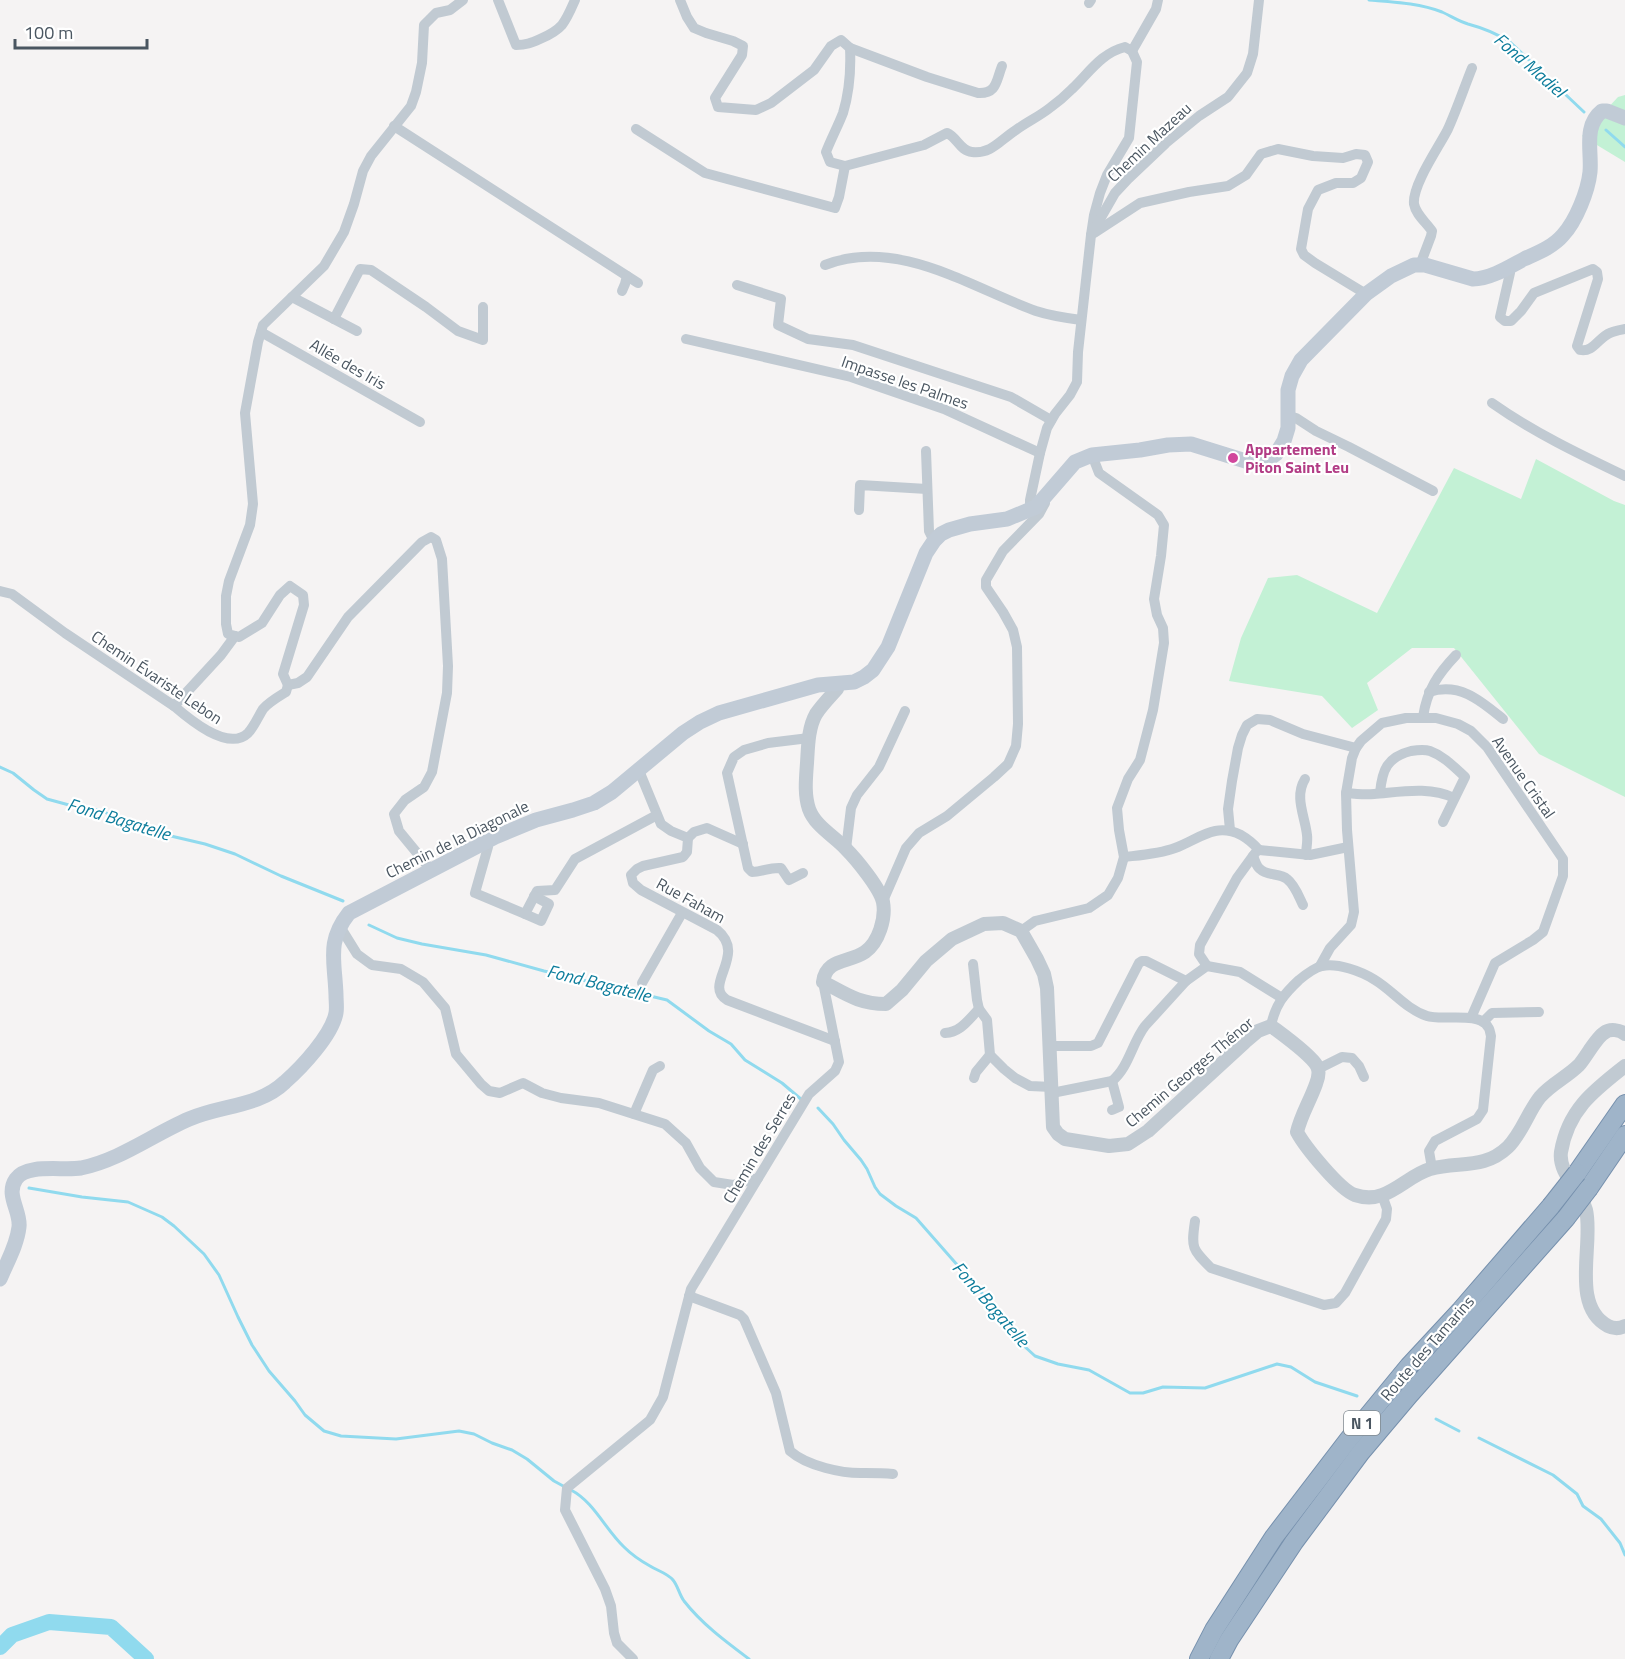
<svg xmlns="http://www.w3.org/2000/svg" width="1625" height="1659" viewBox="0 0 1625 1659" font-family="'Titillium Web',sans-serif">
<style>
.green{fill:#c3f1d5}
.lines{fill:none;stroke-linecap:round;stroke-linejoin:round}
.stream{stroke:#90daee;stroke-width:3}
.river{stroke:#90daee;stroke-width:16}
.trunk-casing{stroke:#7690ad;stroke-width:20}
.minor{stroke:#c1cad2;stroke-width:10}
.tertiary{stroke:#c1cad2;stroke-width:14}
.secondary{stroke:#c1cbd6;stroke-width:15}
.trunk{stroke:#9fb4c9;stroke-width:18}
.trunk-bridge-casing{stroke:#7690ad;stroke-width:20;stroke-linecap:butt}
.trunk-bridge{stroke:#9fb4c9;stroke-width:18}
.hotel-dot{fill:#d1479c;stroke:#fff;stroke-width:2}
.labels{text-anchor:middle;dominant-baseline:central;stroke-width:4.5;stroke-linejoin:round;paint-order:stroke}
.shield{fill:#fff;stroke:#808990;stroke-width:1.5}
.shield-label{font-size:15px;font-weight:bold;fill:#4a5661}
.street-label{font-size:16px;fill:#4a5661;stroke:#fff}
.hotel-label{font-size:16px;font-weight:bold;fill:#b23c85;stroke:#fff;text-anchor:start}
.water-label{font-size:18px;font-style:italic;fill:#0c7c9b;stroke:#fff}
</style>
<rect width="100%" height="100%" fill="#f5f3f3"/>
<!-- green -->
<g class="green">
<path d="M1625,95V162L1582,136L1618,97Z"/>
<path d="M1536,459L1614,501L1625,505V797L1539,754L1454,648H1412L1367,683L1378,710L1352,728L1322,696L1229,681L1241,638L1268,578L1297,575L1377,613L1454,468L1521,499Z"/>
</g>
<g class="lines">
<!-- stream -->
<g class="stream">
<path d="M1369,0C1393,2 1419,3 1442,12C1451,16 1458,21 1468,24C1483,28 1496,33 1510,42L1584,112"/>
<path d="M1606,130L1625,147"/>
<path d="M0,767L13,773L34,790L47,799L80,808L100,810L141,829L205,844L235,854L281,876L343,901"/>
<path d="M369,925L397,938L422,944L486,955L544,971L667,1000L709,1031L731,1044L745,1060L782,1083L802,1100"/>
<path d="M818,1108L833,1124L844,1140L861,1160L867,1169L875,1187L880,1194L896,1206L916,1218L981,1292L1023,1345L1035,1356L1058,1364L1089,1370L1130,1393H1143L1163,1387L1205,1388L1277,1364L1291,1367L1315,1382L1357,1396"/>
<path d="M29,1188L82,1197L128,1202L162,1217L174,1226L204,1254L219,1275L238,1317L252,1345L269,1371L295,1401L305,1415L324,1431L341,1436L396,1439L459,1431L474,1434L492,1443L512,1450L527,1459L554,1481L565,1487"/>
<path d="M1436,1419L1459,1431"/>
<path d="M1479,1438L1553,1475L1577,1494L1583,1506L1601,1519L1620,1543L1625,1555"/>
<path d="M571,1490C594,1502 605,1529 624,1547C631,1554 641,1561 650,1566C658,1571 667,1573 673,1580C678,1586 679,1594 684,1601C702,1624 725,1641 749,1659"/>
</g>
<!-- river -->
<path class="river" d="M0,1647L12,1635L49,1622L111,1627L146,1659"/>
<!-- trunk casing -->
<g class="trunk-casing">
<g id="trunk">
<path d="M1577,1173L1625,1104"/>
<path d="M1589,1188L1625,1135"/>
<path d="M1199,1659L1214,1630L1274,1537L1349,1439L1409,1366L1461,1310L1551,1206"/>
<path d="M1219,1659L1229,1640L1294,1542L1361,1452L1410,1394L1566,1218"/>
</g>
</g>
<!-- minor -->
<g class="minor">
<path d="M498,0L516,45C526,45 531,43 540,39C563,29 565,23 575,0"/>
<path d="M680,0L687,17L694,28L706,33L733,41L743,46L742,55L715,98L718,107L756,110L771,103L814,70L831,46L841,40L850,48C851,69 849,93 843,113C838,126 831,139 826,152L830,162L845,166L924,145L947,133C957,137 960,151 972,152C992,154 1000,140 1016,130C1027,122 1040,116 1051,107C1058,102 1065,96 1072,89C1089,73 1101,53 1125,47L1132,51L1137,62L1129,138L1107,175L1100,193L1094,215L1091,235"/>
<path d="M1089,3L1091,0"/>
<path d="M850,48L927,77L978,93C997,94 996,81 1002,66"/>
<path d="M1132,51L1156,9L1158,0"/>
<path d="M394,126L638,283"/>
<path d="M636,129L705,173L835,208L839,197L845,166"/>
<path d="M1094,233L1140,203L1189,192L1228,186L1246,175L1261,154L1278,149L1313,156L1343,158L1356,154L1365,155L1368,162L1361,178L1353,183H1336L1318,190L1308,209L1301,249L1304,255L1315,263L1366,294"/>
<path d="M825,265C897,237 970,287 1036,311C1051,316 1066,318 1081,320"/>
<path d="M1420,265L1431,236L1432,231C1426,222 1416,215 1414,204C1412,185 1439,147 1448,129C1457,109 1464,88 1472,68"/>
<path d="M1508,268L1510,273L1500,317L1505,321H1511L1521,311L1534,293L1593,269L1597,272L1598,279L1577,346L1580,350C1593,353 1599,337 1610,333C1614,331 1620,330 1625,329"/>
<path d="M737,285L781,299L778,325L808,339L853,345L1011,397L1051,420"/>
<path d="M622,291L625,284L627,276"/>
<path d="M292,297L357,331"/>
<path d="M334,319L360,269L371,270L426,307L458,331L483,340V307"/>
<path d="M261,332L420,422"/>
<path d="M686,339L851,377L944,409L1040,453"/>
<path d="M1492,403C1533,432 1579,454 1625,476"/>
<path d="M1289,416L1296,418L1316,431L1349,447L1433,491"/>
<path d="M926,451L929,531L934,541"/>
<path d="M859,510L860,485L927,489"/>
<path d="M1030,510V500L1040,453L1047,428L1055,414L1070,395L1077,382L1078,352L1091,235L1115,193L1128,179L1166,143L1199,116L1228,97L1247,73L1253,54L1259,0"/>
<path d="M0,591L12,594L65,633L174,706C189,719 228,752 248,733C254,727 258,717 263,709C269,702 278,697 286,692L288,685"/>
<path d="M1429,692C1460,682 1481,701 1503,719"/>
<path d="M174,706L221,655L235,636"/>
<path d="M1423,717C1427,690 1438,674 1456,655"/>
<path d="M638,770L640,773L661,824L671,831L688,838L687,852L683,857L643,866L637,869L631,875L633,883L641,890L717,930C748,955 702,985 727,1000L835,1041"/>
<path d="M1305,779C1294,797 1305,816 1307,835C1308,842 1306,848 1306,855"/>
<path d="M1346,793C1355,794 1365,795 1374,794C1400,792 1430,786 1454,798"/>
<path d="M1380,793C1382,770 1387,757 1411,751C1417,750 1424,749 1430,751C1444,756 1454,767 1465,777L1443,822"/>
<path d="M1230,830L1228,809L1232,781L1238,748L1242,735L1247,725L1257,719L1270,720L1303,734L1356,748"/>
<path d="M688,838L694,832L707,828L743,844"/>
<path d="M487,842L488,847L475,893L525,914L537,891L555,890L575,859L657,815"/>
<path d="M846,849L851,808L857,795L879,767L905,711"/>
<path d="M1259,850L1310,855L1348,847"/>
<path d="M1256,852L1253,856C1255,860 1256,866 1260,869C1267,876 1280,873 1287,879C1295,885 1299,897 1303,905"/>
<path d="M1124,857C1142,855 1159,854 1175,848C1199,839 1215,822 1241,835C1248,839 1253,843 1259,850"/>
<path d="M431,870L399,831L394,814L405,800L424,787L432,772L447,693L448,666L442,559L436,540L431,537L422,542L348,617L307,677L298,683L288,685L283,674L304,605L303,595L290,586L280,595L262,623L239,637L228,634L226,624V596L229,581L250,525L253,504L245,413L258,342L263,325L324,266L344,232L354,204L363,171L371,156L411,106L416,92L422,63L424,25L436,13L450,10L463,0"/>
<path d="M803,873L789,880L781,868C769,867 763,872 752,872L748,868L727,773L734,757L744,750L768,743L809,738"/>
<path d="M883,901L906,848L919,833L947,816L994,777L1008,764L1016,746L1018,724L1017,647L1013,630L1003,612L986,587V580L1003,551L1039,514L1045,503"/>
<path d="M525,914L541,921L549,904L534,896"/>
<path d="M339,925L357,954L372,965L401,969L423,982L445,1008L456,1054L481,1084L489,1091L500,1093L523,1083L542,1093L561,1098L599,1103L665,1124L686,1143L700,1168L714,1182L733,1185L758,1178"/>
<path d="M1021,931L1035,921L1089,908L1108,895L1118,878L1124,857L1119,830L1117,808L1128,779L1140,760L1153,710L1164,643L1163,628L1157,615L1154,599L1161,556L1164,525L1158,515L1099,473L1092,455"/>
<path d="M973,964L977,1000L979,1009L987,1020L990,1055L1004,1069L1015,1078L1030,1086L1052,1087"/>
<path d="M1207,966L1199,954L1200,945L1237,878L1253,856"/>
<path d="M1320,966L1330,948L1351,925L1354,912L1347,830L1346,793L1352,758L1356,748L1361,741L1382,723L1406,718H1436L1458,724L1471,731L1487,747L1563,859V876L1543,932L1533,940L1495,963L1471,1018"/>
<path d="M642,983L682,913"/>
<path d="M1483,1022L1492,1013L1539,1012"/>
<path d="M1271,1026C1275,1005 1284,994 1299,980C1305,975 1314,968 1322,966C1338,963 1361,971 1375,980C1393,991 1406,1009 1427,1016C1442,1021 1479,1011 1488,1027C1490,1029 1490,1033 1491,1036L1483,1110L1477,1119L1435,1141L1429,1151L1432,1168"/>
<path d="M945,1033C961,1032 968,1020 979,1009"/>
<path d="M1050,1046H1091L1098,1043L1139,963L1142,961H1146L1186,981"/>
<path d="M1318,1069L1342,1057L1352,1058L1359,1066L1364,1077"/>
<path d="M974,1078L976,1072L990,1055"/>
<path d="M1052,1093L1112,1081C1129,1067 1132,1043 1145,1026L1186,981L1207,966L1240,972L1282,998"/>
<path d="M1112,1110L1119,1107L1112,1081"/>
<path d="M634,1114L653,1070L660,1066"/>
<path d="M1195,1221C1191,1248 1192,1249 1211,1268L1324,1305L1336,1303L1345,1293L1386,1219L1387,1209L1382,1195"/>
<path d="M689,1296L740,1315L744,1319L776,1393L790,1451C807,1466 843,1474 865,1473C875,1473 883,1473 893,1474"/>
<path d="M633,1659L617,1643L614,1633L611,1606L605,1589L565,1510L567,1488L650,1420L663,1397L691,1289L809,1094L835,1071L839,1062L823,982"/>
</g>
<!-- tertiary -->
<g class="tertiary">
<path d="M838,684L837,689C830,697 822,705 816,714C808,728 808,748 807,763C806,778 804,794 809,809C815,826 834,836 846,849C856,859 880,888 883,902C886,918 879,942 865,952C849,963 826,958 823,982C846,994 859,1004 886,1004L902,990L926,961L952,939L984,924L1003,923L1021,931L1037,959L1044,974L1047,988L1053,1127L1058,1134L1065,1139L1109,1146L1128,1144L1148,1131L1245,1042L1258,1031L1271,1026C1283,1035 1310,1054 1317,1066C1320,1072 1318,1079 1316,1084C1310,1101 1301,1115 1297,1132C1305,1147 1340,1190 1355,1195C1364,1198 1374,1198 1382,1195C1399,1189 1413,1174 1430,1169C1459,1161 1484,1170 1508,1147C1522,1133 1528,1112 1540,1097C1551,1084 1567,1077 1579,1065C1586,1057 1596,1038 1604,1033C1610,1028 1620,1030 1625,1034"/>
<path d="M1625,1066C1593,1091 1568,1110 1561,1152C1558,1174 1581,1190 1586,1210C1594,1243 1570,1306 1608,1326C1614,1329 1619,1329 1625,1326"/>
</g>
<!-- secondary -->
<path class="secondary" d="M0,1279C7,1262 17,1245 19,1227C21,1211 5,1195 16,1179C27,1163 63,1171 81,1168C120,1160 152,1135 189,1119C221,1105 259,1107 285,1082C302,1067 332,1035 336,1013C337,1008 336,1001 336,995C335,961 326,942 349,913L495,837L536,820L573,810L594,803L612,792L683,733L700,722L719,713L818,685L854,682L864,677L873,670L888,647L926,553L934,541L941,534L949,530L970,524L1007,519L1036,507L1075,462L1092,455L1140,450L1168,445L1191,444L1252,463L1265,462L1276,454L1284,441L1288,428V390L1292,376L1301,360L1366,294L1391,276L1414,265H1425L1473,279C1490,279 1509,267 1524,259C1537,253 1553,247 1563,235C1576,221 1588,191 1590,172C1592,151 1583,126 1602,111H1607L1625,118"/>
<!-- trunk -->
<use href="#trunk" class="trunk"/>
<!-- trunk-bridge casing -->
<g class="trunk-bridge-casing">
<g id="trunk-bridge">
<path d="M1551,1206L1577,1173"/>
<path d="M1566,1218L1589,1188"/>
</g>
</g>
<!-- trunk-bridge -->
<use href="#trunk-bridge" class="trunk-bridge"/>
</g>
<!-- markers -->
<circle class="hotel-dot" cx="1233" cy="458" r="6"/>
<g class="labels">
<!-- shield labels -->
<rect class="shield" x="1344" y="1411" width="36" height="24" rx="4.5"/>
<g class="shield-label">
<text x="1362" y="1423">N 1</text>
</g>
<!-- street labels -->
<g class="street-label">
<text transform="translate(1149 142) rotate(-43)">Chemin Mazeau</text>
<text transform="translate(348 364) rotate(30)">Allée des Iris</text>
<text transform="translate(905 382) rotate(19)">Impasse les Palmes</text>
<text transform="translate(157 677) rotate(34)">Chemin Évariste Lebon</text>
<text transform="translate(1524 777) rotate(55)">Avenue Cristal</text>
<text transform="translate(457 839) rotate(-26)">Chemin de la Diagonale</text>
<text transform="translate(691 900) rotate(29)">Rue Faham</text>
<text transform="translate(1189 1072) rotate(-40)">Chemin Georges Thénor</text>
<text transform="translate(759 1148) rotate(-59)">Chemin des Serres</text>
<text transform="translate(1427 1348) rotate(-49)">Route des Tamarins</text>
</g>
<!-- hotel labels -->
<g class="hotel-label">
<text x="1245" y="449">Appartement<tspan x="1245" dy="18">Piton Saint Leu</tspan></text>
</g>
<!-- water labels -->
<g class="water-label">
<text transform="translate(1530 65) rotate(41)">Fond Madiel</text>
<text transform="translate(119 819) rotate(17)">Fond Bagatelle</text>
<text transform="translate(599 983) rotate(14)">Fond Bagatelle</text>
<text transform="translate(991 1304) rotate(49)">Fond Bagatelle</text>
</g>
</g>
<!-- scale -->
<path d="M15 39v9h132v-9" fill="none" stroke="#4a5661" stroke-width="3"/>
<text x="24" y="39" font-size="18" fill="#4a5661" stroke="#ffffff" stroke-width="4.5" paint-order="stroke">100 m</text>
</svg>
